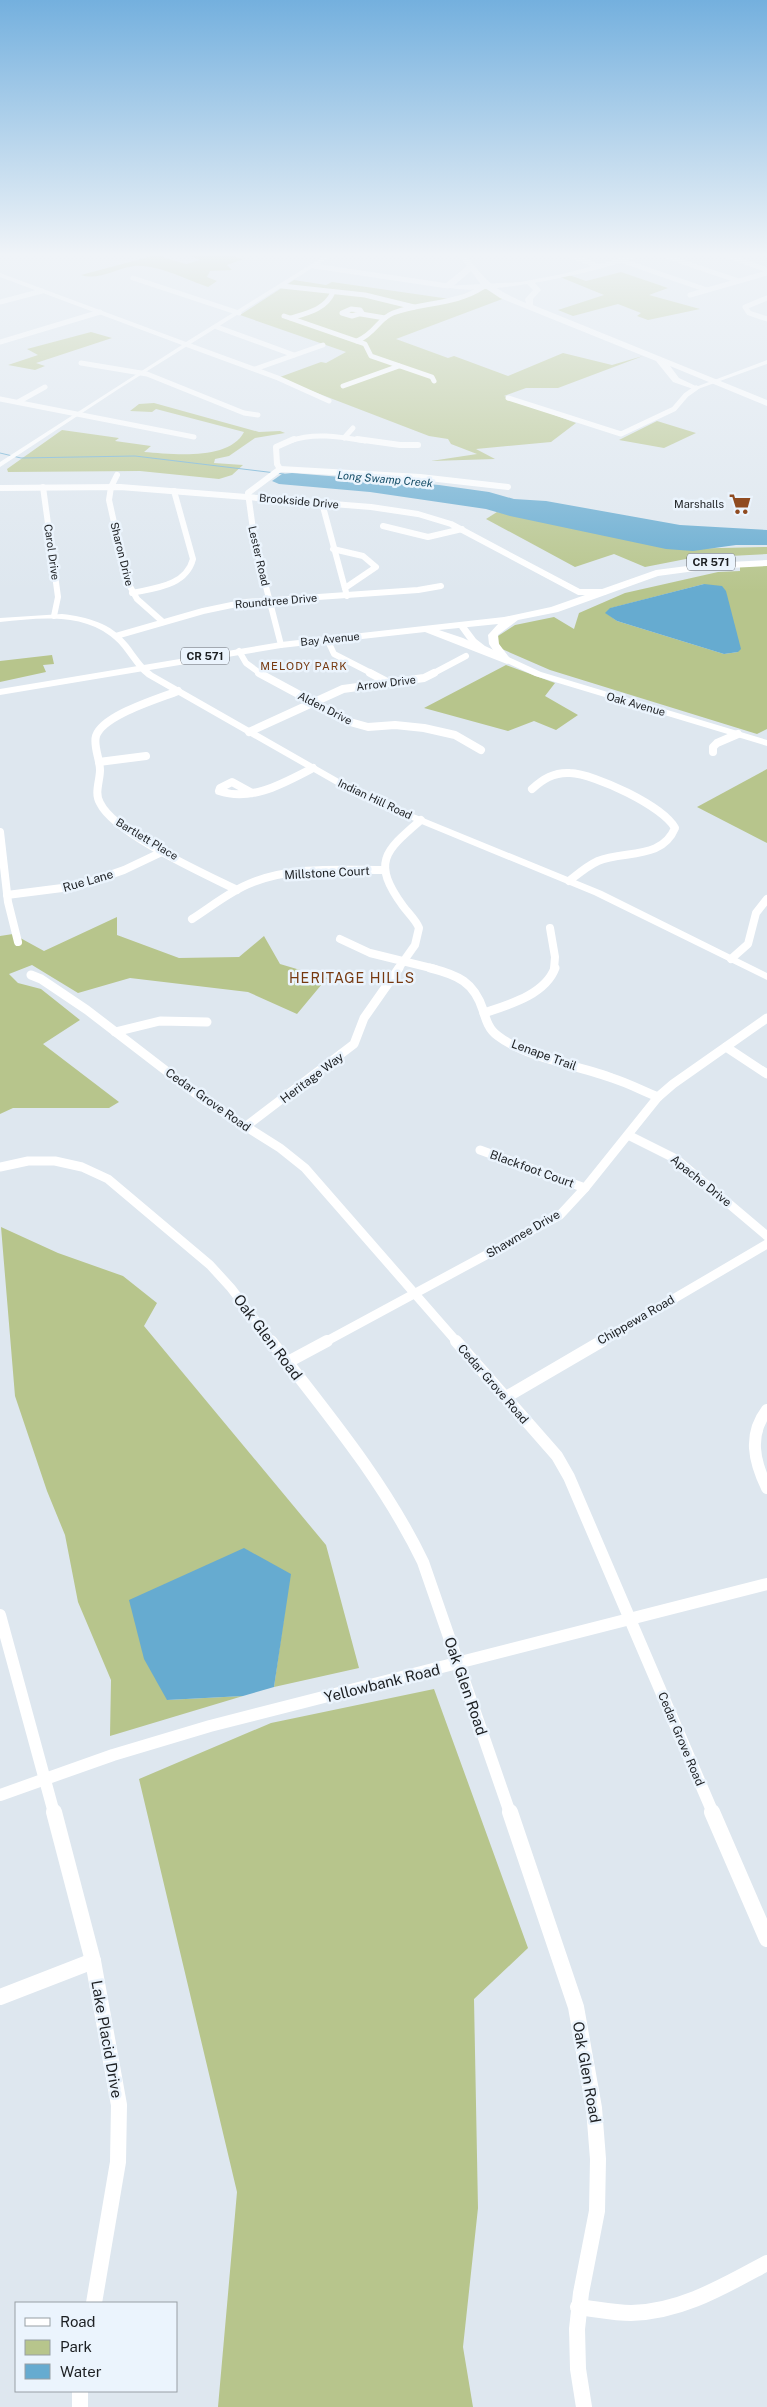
<svg xmlns="http://www.w3.org/2000/svg" width="767" height="2407" viewBox="0 0 767 2407" font-family="'Public Sans',sans-serif">
<style>
.green{fill:#b7c58c;fill-rule:evenodd}
.water{fill:#66abd0}
.lines{fill:none;stroke-linecap:round;stroke-linejoin:round}
.stream{stroke:#66abd0;stroke-width:1}
.minor-far5{stroke:#fff;stroke-width:5}
.minor-far4{stroke:#fff;stroke-width:6}
.minor-far3{stroke:#fff;stroke-width:8}
.minor-far2{stroke:#fff;stroke-width:9}
.minor-far1{stroke:#fff;stroke-width:12}
.minor{stroke:#fff;stroke-width:16}
.tertiary{fill:#fff;fill-rule:evenodd}
.primary{fill:#fff;fill-rule:evenodd}
.labels{text-anchor:middle;dominant-baseline:central;stroke-width:5;stroke-linejoin:round;paint-order:stroke}
.far-water-label{font-size:11px;font-style:italic;fill:#134b65;stroke:#ebf4fd}
.far-street-label{font-size:11px;fill:#1c1f22;stroke:#ebf4fd}
.far-poi-label{font-size:11px;fill:#1c1f22;stroke:#ebf4fd;text-anchor:end}
.shield{fill:#ebf4fd;stroke:#5a5f64;stroke-width:1}
.shield-label{font-size:11px;font-weight:bold;fill:#1c1f22}
.far-neighbourhood-label{font-size:11px;letter-spacing:1px;fill:#763910;stroke:#ebf4fd}
.street-label{font-size:12px;fill:#1c1f22;stroke:#ebf4fd}
.neighbourhood-label{font-size:14px;letter-spacing:1px;fill:#763910;stroke:#ebf4fd}
.near-street-label{font-size:15px;fill:#1c1f22;stroke:#ebf4fd}
</style>
<rect width="100%" height="100%" fill="#dee7ef"/>
<!-- green -->
<g class="green">
<path d="M156,255L186,264L200,260L188,255H230L243,259L227,265L232,270L210,271L207,277L217,281L208,287C186,280 158,264 134,266C117,268 98,281 81,275Z"/>
<path d="M621,272L668,288L649,295L700,309L648,320L637,316L641,313L618,304L573,316L558,310L604,295L560,277L569,275L586,281Z"/>
<path d="M294,280L326,285L332,282L450,299L477,289H488L505,298L396,339L448,358L454,356L508,376L563,353L612,365L643,356L558,388H526L504,396L576,423L551,442L476,449L495,459L431,461L477,454L451,444L448,439L429,436L291,383L280,377L321,362L326,363L346,352L240,315Z"/>
<path d="M91,332L112,338L36,363L45,366L35,370L8,365L38,355L27,349Z"/>
<path d="M154,403L259,432L280,431L285,433L255,438L229,456L215,459L214,463L243,465L232,475L219,479L140,471L8,472L7,469L62,430L119,438L115,441L151,446L144,452C173,454 229,461 244,432L156,409L152,412L130,411L139,404Z"/>
<path d="M657,421L696,433L664,448L619,440Z"/>
<path d="M497,512L678,549L767,547V554L691,558L645,567L614,554L575,567L486,519Z"/>
<path d="M740,566H767V729L757,734L550,670L502,649L495,638L515,625L554,617L574,629L579,613L625,593L718,572L740,571ZM704,584L738,652L724,654L617,621L606,613L611,608Z"/>
<path d="M52,655L54,664L43,665L46,672L0,682V661Z"/>
<path d="M506,665L555,683L545,696L578,715L556,730L534,721L508,731L424,708Z"/>
<path d="M767,769V843L697,807Z"/>
<path d="M117,917V935L179,958L239,957L264,936L280,964L327,978L297,1014L248,992L130,978L78,993L32,965L9,974L18,983L41,989L80,1020L43,1044L119,1102L109,1108H13L0,1114V936L13,934L44,951Z"/>
<path d="M1,1227L58,1253L123,1276L157,1303L144,1326L326,1545L359,1668L274,1687L290,1574L167,1700L243,1696L110,1736L111,1680L78,1602L65,1535L47,1491L15,1396Z"/>
<path d="M434,1689L528,1948L474,1999L478,2208L463,2347L473,2407H218L237,2192L139,1779L271,1723Z"/>
</g>
<!-- water -->
<g class="water">
<path d="M292,473L439,485L489,492L514,499L546,501L680,525L767,530V545H736L693,551L666,549L510,516L486,509L370,492L279,484L272,481L282,474Z"/>
<path d="M704,584L722,586L726,591L741,649L738,652L724,654L617,621L605,613L610,608Z"/>
<path d="M244,1548L291,1574L274,1687L243,1696L167,1700L144,1659L129,1600Z"/>
</g>
<g class="lines">
<!-- stream -->
<path class="stream" d="M0,453L21,458L135,456L284,474"/>
<!-- minor-far5 -->
<g class="minor-far5">
<path d="M569,255L598,266"/>
<path d="M662,255L739,281"/>
<path d="M726,255L767,270"/>
<path d="M620,260L707,290"/>
<path d="M314,266L448,286"/>
<path d="M133,278L239,313"/>
<path d="M282,286L365,295L414,307"/>
<path d="M690,295L767,273"/>
<path d="M767,298L745,307L749,313L767,319"/>
<path d="M0,302L42,291"/>
<path d="M351,309L360,310L362,313L352,316L342,313Z"/>
<path d="M361,314L385,318"/>
<path d="M284,316L365,344L371,356L432,377L434,381"/>
<path d="M291,318C308,313 326,309 333,292"/>
<path d="M217,327L294,355"/>
<path d="M357,341C376,333 378,319 393,313C423,302 456,305 483,287"/>
<path d="M0,342L100,312"/>
<path d="M188,345L278,378L329,401"/>
<path d="M81,363L147,374L244,413L258,415"/>
<path d="M255,369L323,345"/>
<path d="M343,386L399,366"/>
<path d="M508,398L621,434L674,409L686,395L696,388"/>
<path d="M0,399L194,437"/>
<path d="M18,402L45,387"/>
<path d="M344,438L353,428"/>
<path d="M290,441C314,432 341,437 365,441"/>
</g>
<!-- minor-far4 -->
<g class="minor-far4">
<path d="M357,439L400,445H418"/>
<path d="M280,469L420,477L508,487"/>
<path d="M117,475L111,487L109,500L127,581L137,599L163,622"/>
<path d="M43,487L58,597L54,616"/>
<path d="M0,488L120,487L371,507L418,514L451,524L579,592H604"/>
<path d="M322,503L347,596"/>
<path d="M383,526L428,537L462,529"/>
<path d="M333,549L363,556L376,567L345,588"/>
<path d="M132,593C155,588 186,586 193,559L174,491"/>
<path d="M116,636L203,611L246,602L418,590L441,586"/>
<path d="M327,639L334,654L373,674"/>
<path d="M281,645L255,544L248,493L280,469L277,464L276,447L294,439"/>
<path d="M239,651L246,663L261,674"/>
<path d="M432,674L466,656"/>
</g>
<!-- minor-far3 -->
<g class="minor-far3">
<path d="M259,673L350,722L368,727L395,725L424,728L455,735L481,750"/>
<path d="M370,673L389,683"/>
<path d="M178,691C158,699 103,715 96,736C93,746 100,759 100,770C100,781 94,793 100,803C115,834 205,874 237,890"/>
<path d="M249,732L343,689L424,678L434,673"/>
<path d="M713,752V747L717,743L738,734"/>
<path d="M99,762L146,756"/>
<path d="M532,789C543,779 554,772 570,773C595,774 663,806 675,828C662,860 624,850 598,861C587,866 578,874 569,881"/>
<path d="M252,793L232,782L220,788L219,791C252,802 284,783 313,768"/>
<path d="M0,832L8,902L18,942"/>
<path d="M7,895L78,886L124,870L164,851"/>
<path d="M192,919C211,907 230,891 251,883C293,866 341,870 385,870"/>
<path d="M550,928L555,957L554,969"/>
<path d="M340,939L370,953L435,969"/>
<path d="M731,959L748,944L756,913L767,899"/>
<path d="M398,969L415,945L419,928C416,920 408,913 403,906C371,862 385,851 421,820"/>
</g>
<!-- minor-far2 -->
<g class="minor-far2">
<path d="M430,968C458,975 474,982 483,1010C486,1020 489,1030 498,1036C525,1057 579,1066 612,1078C628,1083 643,1091 658,1097"/>
<path d="M31,975L41,979L87,1010L204,1100L280,1148L305,1168L457,1342"/>
<path d="M484,1013C508,1005 545,995 555,968"/>
<path d="M115,1032L160,1021L207,1022"/>
<path d="M726,1047L767,1074"/>
<path d="M245,1127L354,1044L364,1018L399,968"/>
<path d="M628,1135L676,1159L767,1236"/>
<path d="M480,1150L585,1188"/>
<path d="M0,1167L28,1161H55L82,1167L108,1179L210,1265L231,1288L272,1342"/>
<path d="M325,1342L560,1215L585,1188L658,1097L673,1084L767,1018"/>
<path d="M600,1342L767,1244"/>
</g>
<!-- minor-far1 -->
<g class="minor-far1">
<path d="M271,1341C326,1412 384,1481 423,1562L510,1813"/>
<path d="M456,1341L557,1456L569,1477L713,1813"/>
<path d="M286,1363L327,1341"/>
<path d="M506,1397L602,1341"/>
<path d="M767,1410C748,1435 754,1461 767,1488"/>
<path d="M0,1615L54,1813"/>
<path d="M0,1795L113,1755L210,1726L767,1584"/>
</g>
<!-- minor -->
<g class="minor">
<path d="M54,1812L93,1961L119,2105L118,2162L94,2303"/>
<path d="M510,1812L576,2007L594,2108L598,2159L597,2211L581,2293L577,2329L578,2369L584,2407"/>
<path d="M712,1812L767,1939"/>
<path d="M0,1997L93,1961"/>
<path d="M578,2307C596,2309 614,2313 631,2313C681,2312 724,2286 767,2263"/>
<path d="M80,2391V2407"/>
</g>
<!-- tertiary -->
<g class="tertiary">
<path d="M326,255H333L120,388L0,467V462L182,345L0,277V273L186,342Z"/>
<path d="M632,255H641C612,270 472,300 445,286L521,282L567,273Z"/>
<path d="M767,360V364L698,389L693,388Z"/>
<path d="M62,614C87,617 111,623 128,644C136,654 142,665 153,673L367,795L602,891L767,973V980L594,895L361,799L147,677C133,666 127,650 114,639C83,612 39,618 0,622V618Z"/>
<path d="M458,623H464L476,639L485,646L541,672L767,740V746L535,676L479,650L470,643L457,625Z"/>
</g>
<!-- primary -->
<g class="primary">
<path d="M459,255H466C487,282 493,289 526,303L525,299L533,290L527,284L534,282L541,290L533,299V305L767,400V406L670,366L679,378L700,388L696,390L673,382L656,361L500,298L482,286L471,271L451,288H445V284L467,266Z"/>
<path d="M767,560V566L710,569L658,576L558,612L518,620L498,635L499,644L512,661L507,664L425,632L281,648L0,695V689L281,642L504,617L551,607L656,570L710,563ZM498,624L488,635L489,644L495,653L463,638L439,630Z"/>
</g>
</g>
<!-- sky -->
<linearGradient id="sky" x2="0" y2="1"><stop stop-color="#74b0de"/><stop offset="0.43" stop-color="#f0f4f8"/><stop offset="1" stop-color="#f0f4f8" stop-opacity="0"/></linearGradient>
<rect width="767" height="592" fill="url(#sky)"/>
<!-- icons -->
<defs>
<g id="supermarket-bare" transform="scale(1.725)"><path d="M-6-5.5h2.5l.6 2H6L4.5 2H-2.5L-4.4-4H-6ZM-1.5 3.2a1.3 1.3 0 1 0 .1 0ZM3 3.2a1.3 1.3 0 1 0 .1 0Z" fill="#904b20" stroke="#ebf4fd" stroke-width="2.5" paint-order="stroke"/></g>
</defs>
<g fill-rule="evenodd">
<use href="#supermarket-bare" x="740" y="504"/>
</g>
<g class="labels">
<!-- far-water labels -->
<g class="far-water-label">
<text transform="translate(385 479) rotate(5)">Long Swamp Creek</text>
</g>
<!-- far-street labels -->
<g class="far-street-label">
<text transform="translate(299 501) rotate(5)">Brookside Drive</text>
<text transform="translate(52 552) rotate(82)">Carol Drive</text>
<text transform="translate(122 554) rotate(76)">Sharon Drive</text>
<text transform="translate(259 556) rotate(77)">Lester Road</text>
<text transform="translate(276 601) rotate(-5)">Roundtree Drive</text>
<text transform="translate(330 639) rotate(-6)">Bay Avenue</text>
<text transform="translate(386 683) rotate(-7)">Arrow Drive</text>
<text transform="translate(636 704) rotate(16)">Oak Avenue</text>
<text transform="translate(325 708) rotate(27)">Alden Drive</text>
<text transform="translate(375 799) rotate(25)">Indian Hill Road</text>
<text transform="translate(147 839) rotate(31)">Bartlett Place</text>
</g>
<!-- far-poi labels -->
<g class="far-poi-label">
<text x="724" y="504">Marshalls</text>
</g>
<!-- shield labels -->
<g class="shield">
<rect x="687" y="553.5" width="48" height="17" rx="4"/>
<rect x="181" y="647.5" width="48" height="17" rx="4"/>
</g>
<g class="shield-label">
<text x="711" y="562">CR 571</text>
<text x="205" y="656">CR 571</text>
</g>
<!-- far-neighbourhood labels -->
<g class="far-neighbourhood-label">
<text x="304" y="666">MELODY PARK</text>
</g>
<!-- street labels -->
<g class="street-label">
<text transform="translate(327 873) rotate(-3)">Millstone Court</text>
<text transform="translate(88 881) rotate(-16)">Rue Lane</text>
<text transform="translate(544 1055) rotate(20)">Lenape Trail</text>
<text transform="translate(312 1078) rotate(-37)">Heritage Way</text>
<text transform="translate(208 1100) rotate(35)">Cedar Grove Road</text>
<text transform="translate(532 1169) rotate(20)">Blackfoot Court</text>
<text transform="translate(701 1181) rotate(39)">Apache Drive</text>
<text transform="translate(523 1234) rotate(-30)">Shawnee Drive</text>
<text transform="translate(636 1320) rotate(-30)">Chippewa Road</text>
<text transform="translate(493 1384) rotate(49)">Cedar Grove Road</text>
<text transform="translate(681 1739) rotate(67)">Cedar Grove Road</text>
</g>
<!-- neighbourhood labels -->
<g class="neighbourhood-label">
<text x="352" y="978">HERITAGE HILLS</text>
</g>
<!-- near-street labels -->
<g class="near-street-label">
<text transform="translate(268 1337) rotate(53)">Oak Glen Road</text>
<text transform="translate(382 1683) rotate(-14)">Yellowbank Road</text>
<text transform="translate(466 1686) rotate(71)">Oak Glen Road</text>
<text transform="translate(107 2039) rotate(80)">Lake Placid Drive</text>
<text transform="translate(587 2072) rotate(80)">Oak Glen Road</text>
</g>
</g>
<!-- legend -->
<rect x="15" y="2302" width="162" height="90" fill="#ebf4fd" stroke="#989fa5"/>
<rect x="25" y="2318" width="25" height="8" fill="#ffffff" stroke="#989fa5"/>
<text x="60" y="2327" font-size="15" fill="#1c1f22">Road</text>
<rect x="25" y="2340" width="25" height="15" fill="#b7c58c" stroke="#989fa5"/>
<text x="60" y="2352" font-size="15" fill="#1c1f22">Park</text>
<rect x="25" y="2364" width="25" height="15" fill="#66abd0" stroke="#989fa5"/>
<text x="60" y="2377" font-size="15" fill="#1c1f22">Water</text>
</svg>
